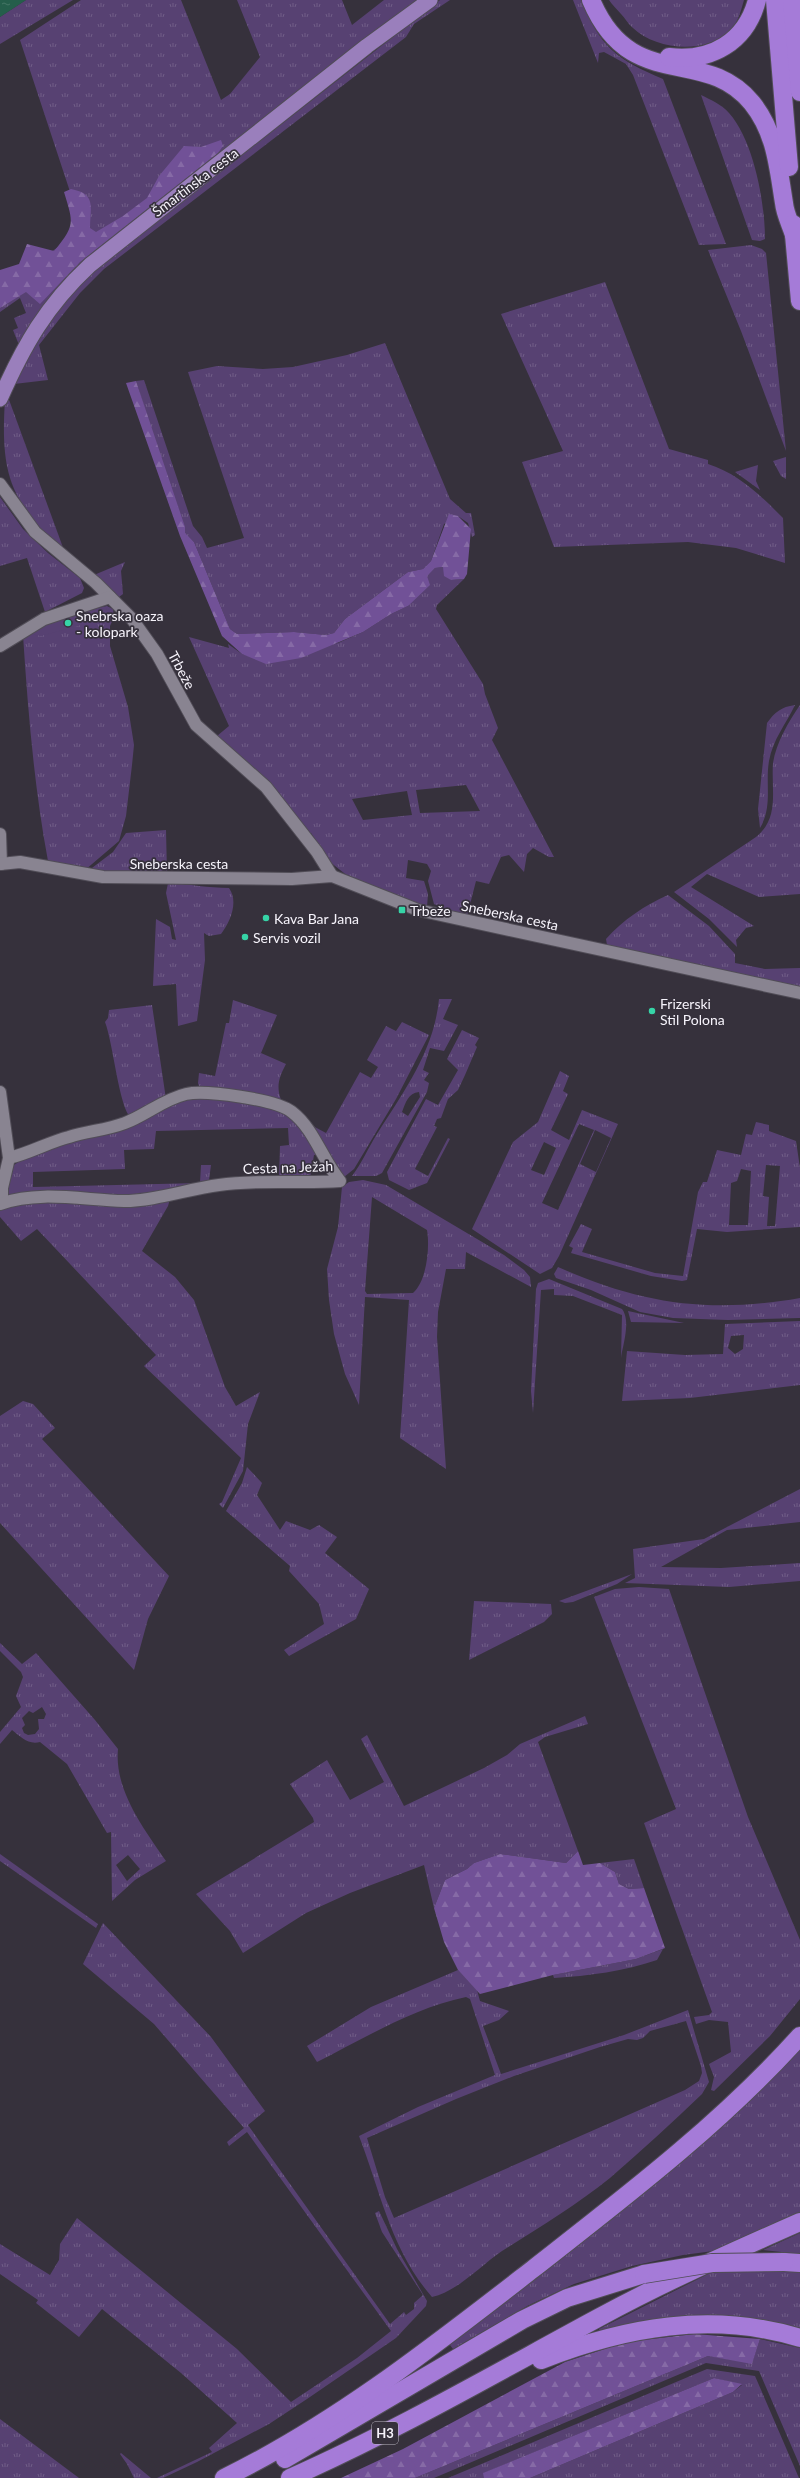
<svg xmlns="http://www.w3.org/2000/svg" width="800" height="2478" viewBox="0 0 800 2478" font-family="Lato,sans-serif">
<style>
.grass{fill:url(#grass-tufts);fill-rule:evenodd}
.forest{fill:url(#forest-firs)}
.pitch{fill:#574172}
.water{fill:url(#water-ripples)}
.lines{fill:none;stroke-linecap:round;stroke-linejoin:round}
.minor-casing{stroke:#514d57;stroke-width:14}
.major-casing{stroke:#514d57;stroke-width:17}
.highway-casing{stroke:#514d57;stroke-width:20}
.minor{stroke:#898491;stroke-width:12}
.major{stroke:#9a7fbc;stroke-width:15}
.highway{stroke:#a57bd8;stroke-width:18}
.highway-bridge-casing{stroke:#514d57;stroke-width:20;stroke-linecap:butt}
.highway-bridge{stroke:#a57bd8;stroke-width:18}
.poi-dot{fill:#36d4a7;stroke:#36313c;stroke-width:1.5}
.labels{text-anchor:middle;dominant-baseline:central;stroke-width:3.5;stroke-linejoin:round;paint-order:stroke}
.shield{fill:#36313c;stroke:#bcb9c2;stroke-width:1}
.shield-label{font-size:13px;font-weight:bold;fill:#f6f3fb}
.street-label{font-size:14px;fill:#f6f3fb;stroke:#36313c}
.poi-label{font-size:14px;fill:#f6f3fb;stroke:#36313c;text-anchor:start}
</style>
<defs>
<pattern id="grass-tufts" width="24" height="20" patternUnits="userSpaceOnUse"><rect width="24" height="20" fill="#574172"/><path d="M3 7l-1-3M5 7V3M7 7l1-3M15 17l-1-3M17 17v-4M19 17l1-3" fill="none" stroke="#705d87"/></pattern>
<pattern id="forest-firs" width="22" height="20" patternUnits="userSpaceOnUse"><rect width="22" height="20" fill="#715197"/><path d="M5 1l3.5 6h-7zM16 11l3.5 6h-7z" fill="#866aa6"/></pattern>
<pattern id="water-ripples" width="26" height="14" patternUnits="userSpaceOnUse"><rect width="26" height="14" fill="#255e4b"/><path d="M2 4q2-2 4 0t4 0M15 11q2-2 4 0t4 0" fill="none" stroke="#457666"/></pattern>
</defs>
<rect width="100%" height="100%" fill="#36313c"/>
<!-- grass -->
<g class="grass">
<path d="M26,0H73L0,44V17Z"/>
<path d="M81,0H181L221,100L230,94L260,57L237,0H342L352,25L384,0H420L61,284L39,311L19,345L13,330L18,328L14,318L26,313L20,298L0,312V285L63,244L81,225L20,40Z"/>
<path d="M440,0H450L414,24L406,37L104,269L80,293L39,345L48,380L14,384L45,325L57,309L92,272Z"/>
<path d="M573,0H582C599,47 618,60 663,79L726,244L699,245L633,75L626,64L604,52L599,53L598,63Z"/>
<path d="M609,0H744C741,10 739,20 732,28C709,55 657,51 633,28C628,24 625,18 621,14C617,9 612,5 609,0Z"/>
<path d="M701,95C711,100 721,104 729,113C754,141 765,203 765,239L760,241L752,240Z"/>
<path d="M751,245L762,249L766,253L786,451L741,331L708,250Z"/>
<path d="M605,282L669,449L708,460V464C739,474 760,495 783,518L785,563L736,548L688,542L554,547L522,462L563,451L501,314Z"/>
<path d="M385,343L450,499L466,513H471L475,535L472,537L468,523L458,516L444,524L431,561L423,569L408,572L345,619L334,633L326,635L294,632L237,634L230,629L194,542L184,533L136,381L144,380L193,526L202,537L207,548L244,538L188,372L217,366L263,369L293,367L347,355Z"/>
<path d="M8,397L65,553C11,502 0,476 5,400Z"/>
<path d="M786,457V479L781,476L773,461Z"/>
<path d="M758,465L756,481L760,490L735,472Z"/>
<path d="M0,497L23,529L48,553L80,578L84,588L82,593L45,612L27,558L0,566Z"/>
<path d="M125,562L121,571L123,594L119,597L94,575Z"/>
<path d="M443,567L451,580L464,579L437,605L436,609L483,684L485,694L498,728L492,740L554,857H549L533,848L527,854L524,872L509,855L501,857L489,884L476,881L467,916L441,910V907L434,904L428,881L431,871L427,864L408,860L406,878L424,881L428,894L427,907L349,877L330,862L311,833L309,834L262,776L217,736L229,726L189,637L229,648L228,644L242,654L262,660L338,643L363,632L391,614L408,606L426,576L435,568ZM466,785L480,811L420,813L416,790ZM407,791L412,815L363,820L352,799Z"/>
<path d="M97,606L98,608L107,606L113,609L114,617L110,626V646L128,707L134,745L132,765L126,816L119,841L85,870L48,861C34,786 28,711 23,635Z"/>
<path d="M795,705C786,724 773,739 769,761C765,784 773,806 760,828L758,809L767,723C775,712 781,707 795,705Z"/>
<path d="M800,705V894L759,897L707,874L691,887L754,926L746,928L736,940L737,947L709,919L674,892L756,837C780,818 771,790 773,763C776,743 789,721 800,705Z"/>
<path d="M166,830L167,874L88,871L113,852L126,833Z"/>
<path d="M168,883C190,884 208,888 229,888C239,902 230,922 221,934L209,936L204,933L205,960L197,1021L178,1026L176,984L153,986L156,919L170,927L172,939L176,940L166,893Z"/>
<path d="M668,895L709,926L735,954V963L765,969L800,968V988L607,945L606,939C623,920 645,905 668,895Z"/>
<path d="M439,999H452L443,1019L458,1025L444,1051L430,1048L423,1070L429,1073L424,1080L429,1083L427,1092L382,1173L376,1176H352C362,1163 368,1148 377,1134C404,1091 434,1051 439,999ZM419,1092L420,1097L408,1116L402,1112C406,1102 408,1093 419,1092Z"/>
<path d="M233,1000L277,1015L261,1053L286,1064C279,1077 276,1086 281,1100L200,1089L198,1083L199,1073L215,1076L226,1023H229Z"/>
<path d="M152,1005L166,1099L131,1118C119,1108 113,1042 105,1022L108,1018L109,1010Z"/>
<path d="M402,1022L429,1035L396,1099L354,1169L344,1177L336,1174L311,1125L326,1133L360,1072L371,1078L378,1067L367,1060L386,1026L396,1031Z"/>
<path d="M462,1030L479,1038L475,1045L477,1047L465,1075L458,1090L448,1099L441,1118L437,1119L434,1126L437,1127L415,1169L428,1176L448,1138L450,1139L427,1183L409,1190L389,1180L387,1172L426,1099L438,1105L458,1070L447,1059Z"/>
<path d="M560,1071L569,1076L563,1091L568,1094L551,1130L569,1140L582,1110L618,1124L559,1256L552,1268L540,1274L472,1229L513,1142L538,1122ZM579,1124L594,1130L558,1210L542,1203ZM595,1130L611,1138L596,1172L580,1164ZM544,1142L556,1148L544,1175L531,1170Z"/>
<path d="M188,1095L260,1102L292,1114L318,1155H314L310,1178L279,1177L280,1146L289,1145L288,1128L156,1131L154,1149L124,1150L125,1169L33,1172V1187L200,1183L201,1165H211L209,1180L214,1185L160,1196L7,1198L10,1168L25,1157Z"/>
<path d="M756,1122L769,1125V1131L796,1141L800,1168V1227L727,1232L697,1229L687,1280L682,1281L651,1276L571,1253L573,1248L569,1246L581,1224L592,1229L582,1252L655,1273L683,1276L698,1192L703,1182H707L717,1150L741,1155L746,1134L752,1135ZM766,1165L780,1166L775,1226H767L769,1197L763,1196ZM741,1169L751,1171L748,1225H729L731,1183L737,1181Z"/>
<path d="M363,1180L386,1185L504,1255L524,1270L530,1277L531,1287L466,1252L465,1269H446L438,1312L437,1337L446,1469L400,1438L409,1300L365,1297L359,1405L345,1374L334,1334L329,1300L327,1269L338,1227L342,1187L349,1182ZM372,1197L427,1230C430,1246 427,1281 413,1293L367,1294L365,1291Z"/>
<path d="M170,1199L168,1206L142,1251L175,1277L194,1300L225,1387L236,1406L260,1392L248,1424L243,1471L223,1508L219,1504L222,1502L241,1458L144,1366L156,1355L37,1229L21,1241L0,1217V1208L20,1203Z"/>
<path d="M558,1267C641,1304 710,1314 800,1298V1318L728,1320L673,1318L640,1312L591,1290L556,1278L554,1274Z"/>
<path d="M549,1279L622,1309C631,1321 623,1344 621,1358L622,1315L573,1296L554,1295V1289L541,1290L533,1413L531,1391L536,1289L538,1283Z"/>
<path d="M628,1311L684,1323L631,1322Z"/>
<path d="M800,1321V1385L690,1398L622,1401L627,1351L685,1355L723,1354L725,1324ZM744,1335L743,1349L735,1354L728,1348L731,1336Z"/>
<path d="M23,1401L33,1404L55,1428L42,1439L169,1576L148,1619L134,1670L0,1523V1416Z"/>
<path d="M247,1467L262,1483L257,1495L280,1530L286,1521L310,1530L319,1525L337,1537L325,1553L369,1589L356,1619L289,1656L284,1650L324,1624L319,1604L289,1571L290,1566L226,1511L242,1483Z"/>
<path d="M800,1489V1522L727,1530L661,1567L721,1568L800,1563V1581L729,1587L625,1583L635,1578L633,1549L704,1539Z"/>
<path d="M632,1574L617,1584L573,1602L565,1603L559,1601Z"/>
<path d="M639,1587L669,1589L748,1817L800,1940V1999L770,2036L714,2091L711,2090L714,2077L709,2064L731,2052L728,2022L709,2020L696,2024L694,2017L709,2015L712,2012L644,1823L676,1809L594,1597L615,1589Z"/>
<path d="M474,1601L551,1604L552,1614L544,1622L469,1660Z"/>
<path d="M0,1643L22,1664L36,1653L95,1720L118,1749C114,1790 144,1829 166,1861L135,1880L112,1901L111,1832L107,1833L67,1764L40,1742C28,1745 21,1737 12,1730L0,1744V1732L21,1707L16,1696L23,1677L21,1672L0,1651ZM42,1707L46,1714L44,1719H38L39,1729L35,1734L28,1735L24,1733L22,1728L25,1725L22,1718L29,1711L33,1713ZM128,1855L140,1869L127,1881L116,1865Z"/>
<path d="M585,1716L588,1724L545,1737L538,1742L578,1851L566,1863L500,1854L474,1863L467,1869L445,1880L434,1908L424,1865L350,1893L306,1913L243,1953L230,1931L196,1894L314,1822L313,1818L290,1784L327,1760L350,1800L384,1782L361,1739L367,1735L404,1806L484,1768L507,1755L520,1744Z"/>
<path d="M0,1854L98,1924L96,1928L0,1861Z"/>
<path d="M634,1859L644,1888L629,1889L619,1884L615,1872L600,1863Z"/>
<path d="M103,1923L211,2037L265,2111L248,2125L390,2324L404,2312L406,2315L414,2309V2303L423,2295L382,2232L375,2213L379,2211L397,2249L427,2301L426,2306L396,2338L307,2399L269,2424L197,2462L163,2478H157L212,2452L209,2448L237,2423L181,2373L102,2309L79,2337L36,2303L38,2300L0,2274V2244L50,2275L59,2260L60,2244L77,2218L237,2349L291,2402L357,2358L391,2331L247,2132L229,2146L227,2142L244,2128L154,2024L83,1964Z"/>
<path d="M663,1949L657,1960C625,1971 588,1976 554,1978L553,1975L636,1959Z"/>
<path d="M458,1970L477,1990L480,2001L509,2011L499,2020L483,2026L501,2074L624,2035L688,2010L709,2082L702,2094C672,2123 641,2151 610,2178C576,2205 539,2228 502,2251C480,2266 458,2291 432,2297C391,2250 381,2193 359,2136L418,2107L495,2075L470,1999L466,1997C413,2008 365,2038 317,2062L307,2046L371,2007ZM686,2021L701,2066L702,2073L699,2081L685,2090L394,2218L385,2197L367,2138L456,2099L514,2076L600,2047L628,2039L637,2040L643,2038L650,2031Z"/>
<path d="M800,2045V2214L721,2250L683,2255L632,2266L574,2284L529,2305L453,2349L447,2341Z"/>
<path d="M800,2233V2254L763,2250Z"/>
<path d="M714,2271H800V2331L600,2332L599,2329Z"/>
<path d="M760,2339L800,2348V2466L759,2371L706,2363L434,2478H415L708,2356L752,2363Z"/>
<path d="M707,2369L755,2376L799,2478H530L733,2392L742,2385L714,2378L484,2473V2478H448Z"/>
<path d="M0,2419L79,2478H0Z"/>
<path d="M121,2453L151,2478H134L127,2464L120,2454Z"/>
</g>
<!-- forest -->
<g class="forest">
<path d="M221,140L223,146L218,153L80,262L40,304L26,292L0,308V270L19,264L27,244L54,251C76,225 73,222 64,192L71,189C97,194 90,207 90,228L96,232L123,216L147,198L159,176L184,146L201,147Z"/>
<path d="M136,381L185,527V533L194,542L230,629L237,634L294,632L326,635L334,633L345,619L408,572L423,569L431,561L449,514L458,516L471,529L467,574L464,579L451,580L444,576L443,567L435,568L427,576L430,585L408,606L391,614L363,632L301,658L266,664L242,654L222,636L180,536L126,383Z"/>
<path d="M578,1851L583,1865L600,1863L615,1872L619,1884L629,1889L644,1888L665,1948L636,1959L553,1975L480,1994L458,1970L444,1942L434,1908L445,1880L467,1869L474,1863L500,1854L566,1863Z"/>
<path d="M694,2334L760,2339L752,2364L708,2356L415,2478H341L403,2449L565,2362L626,2342Z"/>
<path d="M714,2378L742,2384L733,2392L530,2478H484L483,2473Z"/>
</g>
<!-- pitch -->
<path class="pitch" d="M104,608L109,610L110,614L107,618L41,636L30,634C50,619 80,610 104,608Z"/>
<!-- water -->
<path class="water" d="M0,0H26L0,17Z"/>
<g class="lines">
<!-- minor casing -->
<g class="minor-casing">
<g id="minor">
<path d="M0,484L35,532L96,583L132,619L157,654L196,725L266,787L317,852L332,876"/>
<path d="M0,646L44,619L110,597"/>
<path d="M0,834L1,864"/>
<path d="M0,864L20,862L103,877L292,879L332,876L418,910L800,993"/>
<path d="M0,1092L9,1158L2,1188V1203"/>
<path d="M0,1204C39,1190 83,1200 124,1201C155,1201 188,1189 219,1185C260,1179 300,1184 340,1181C322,1159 314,1129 292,1112C276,1099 205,1090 186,1094C164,1099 146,1115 125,1123C107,1130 88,1131 69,1137C49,1142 30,1153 9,1158"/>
</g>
</g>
<!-- major casing -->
<g class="major-casing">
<path id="major" d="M0,399C24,345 46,306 90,265L367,46L430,0"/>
</g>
<!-- highway casing -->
<g class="highway-casing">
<g id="highway">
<path d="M591,0C631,95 704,44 752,103C776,133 778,167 784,203C785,214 791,225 794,235"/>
<path d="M775,0L789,167"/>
<path d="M792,0L800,92"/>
<path d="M669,57C711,62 746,42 757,0"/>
<path d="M793,224L800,301"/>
<path d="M784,2262L800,2263"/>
<path d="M541,2360C625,2327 712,2311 800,2338"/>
<path d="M285,2459L522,2320L567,2298L644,2274"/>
<path d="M224,2478C335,2424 435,2345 533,2269C625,2197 721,2124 800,2036"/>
<path d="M290,2478C396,2431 496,2373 598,2318C664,2282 732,2252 800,2222"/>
</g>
</g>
<!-- minor -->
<use href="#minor" class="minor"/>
<!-- major -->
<use href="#major" class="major"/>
<!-- highway -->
<use href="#highway" class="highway"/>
<!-- highway-bridge casing -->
<g class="highway-bridge-casing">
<path id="highway-bridge" d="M644,2274L712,2263L784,2262"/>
</g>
<!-- highway-bridge -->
<use href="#highway-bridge" class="highway-bridge"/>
</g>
<!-- markers -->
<g class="poi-dot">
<circle cx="68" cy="623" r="4"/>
<rect x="398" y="906" width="8" height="8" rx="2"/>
<circle cx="266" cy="918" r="4"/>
<circle cx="245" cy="937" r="4"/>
<circle cx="652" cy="1011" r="4"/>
</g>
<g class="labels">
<!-- shield labels -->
<rect class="shield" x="372" y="2422" width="26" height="22" rx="3"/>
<g class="shield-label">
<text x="385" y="2433">H3</text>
</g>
<!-- street labels -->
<g class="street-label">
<text transform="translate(195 182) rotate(-37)">Šmartinska cesta</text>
<text transform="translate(182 670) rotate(62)">Trbeže</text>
<text x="179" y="863">Sneberska cesta</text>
<text transform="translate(510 915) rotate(12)">Sneberska cesta</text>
<text transform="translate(288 1167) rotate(-2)">Cesta na Ježah</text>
</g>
<!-- poi labels -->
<g class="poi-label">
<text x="76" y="615">Snebrska oaza<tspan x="76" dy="16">- kolopark</tspan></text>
<text x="410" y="910">Trbeže</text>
<text x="274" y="918">Kava Bar Jana</text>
<text x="253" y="937">Servis vozil</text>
<text x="660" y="1003">Frizerski<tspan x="660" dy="16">Stil Polona</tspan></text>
</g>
</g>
</svg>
